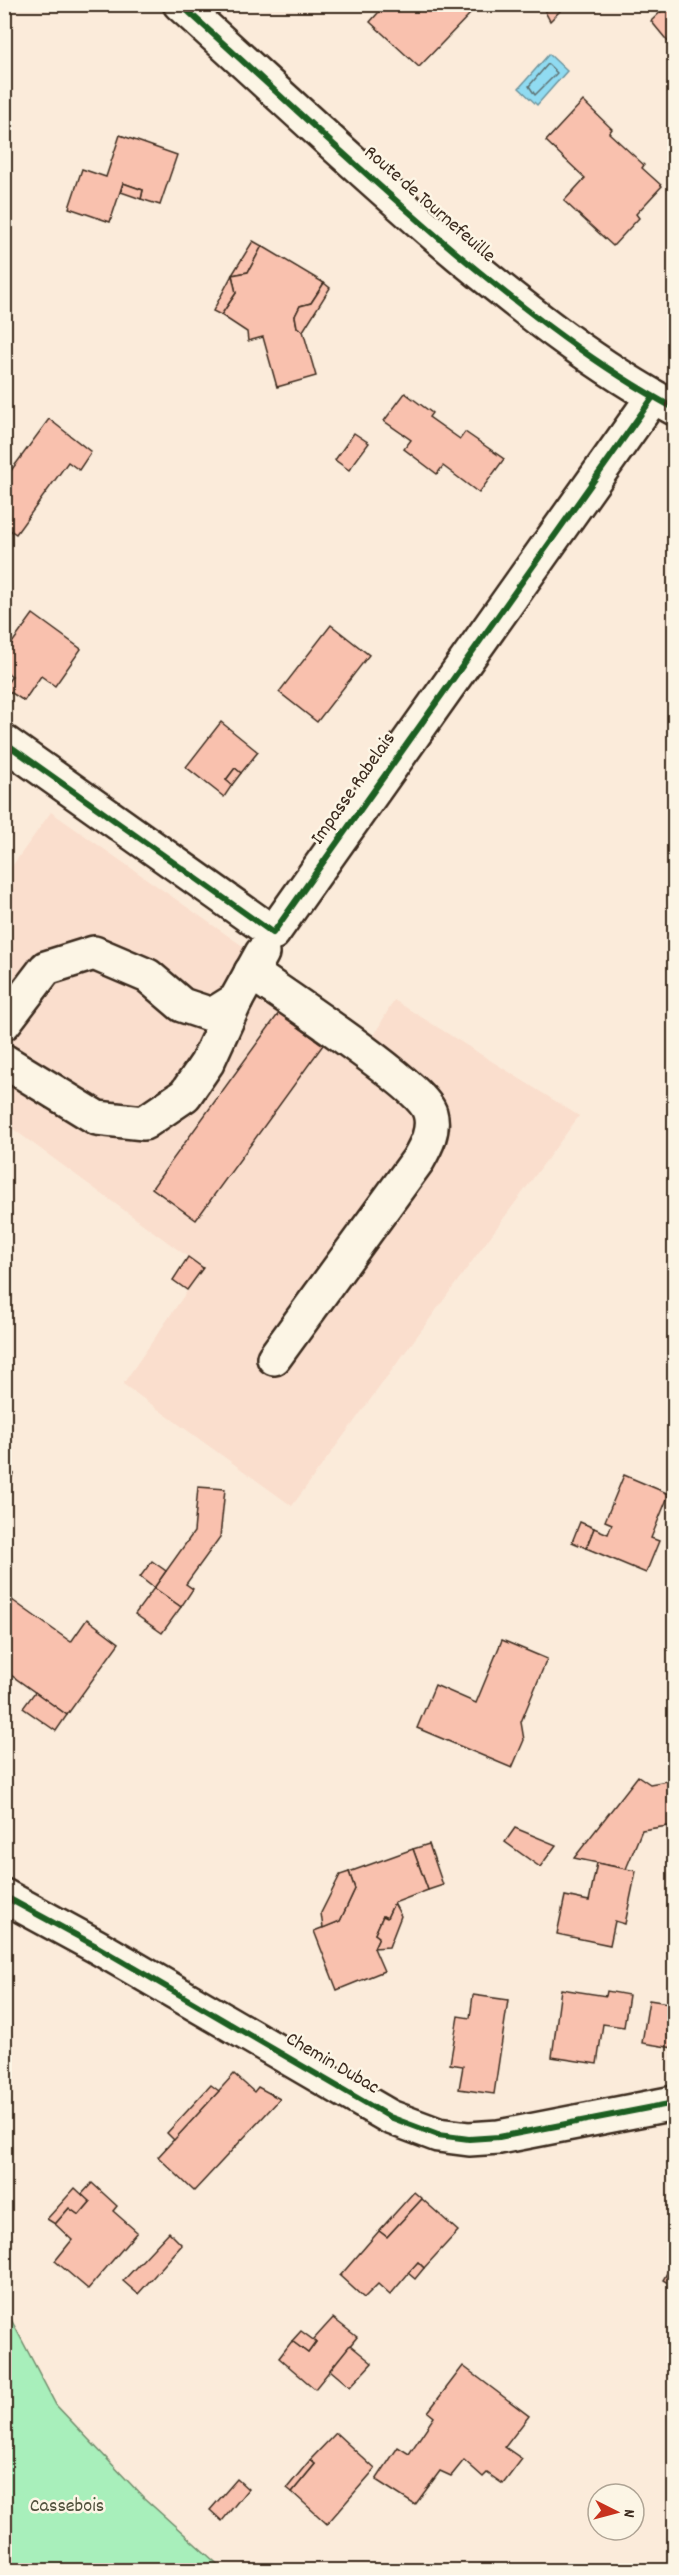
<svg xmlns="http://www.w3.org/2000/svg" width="679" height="2575" viewBox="0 0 679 2575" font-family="Dekko,sans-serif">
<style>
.built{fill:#fadecd}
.green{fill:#a8efbb;stroke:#728c6c;stroke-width:1.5}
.water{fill:#90dbf1;stroke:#6e949d;stroke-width:1.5}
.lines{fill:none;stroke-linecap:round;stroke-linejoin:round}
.shore{stroke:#5d7172;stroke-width:1.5}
.building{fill:#f9c1ae;stroke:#3b2a1e;stroke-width:1.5}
.minor-casing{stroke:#3b2a1e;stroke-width:38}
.minor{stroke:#fcf5e5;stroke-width:33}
.cycleway-casing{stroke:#fcf5e5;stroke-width:10}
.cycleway{stroke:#1b5e20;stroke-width:6}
.labels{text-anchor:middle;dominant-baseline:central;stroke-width:5;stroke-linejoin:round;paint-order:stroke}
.street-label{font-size:20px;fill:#3b2a1e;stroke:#fcf5e5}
.park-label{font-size:20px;fill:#51513d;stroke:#fcf5e5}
</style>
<rect width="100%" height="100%" fill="#fbebda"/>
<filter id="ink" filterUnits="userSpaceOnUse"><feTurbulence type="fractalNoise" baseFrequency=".0167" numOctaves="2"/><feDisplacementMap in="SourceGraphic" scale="12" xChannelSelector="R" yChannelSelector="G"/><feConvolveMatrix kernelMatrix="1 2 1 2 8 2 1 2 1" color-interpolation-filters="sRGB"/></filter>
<g filter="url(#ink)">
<!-- built -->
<path class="built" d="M51,812L373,1037L394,1000L579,1116L292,1506L123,1384L203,1268L5,1123V876Z"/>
<!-- green -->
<path class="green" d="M5,2308L56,2405L144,2498L224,2570H5Z"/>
<!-- water -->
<path class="water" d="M549,54L567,71L537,105L519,88Z"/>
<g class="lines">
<!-- shore -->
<path class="shore" d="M548,64L557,73L535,95L529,86Z"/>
</g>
<!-- building -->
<g class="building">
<path d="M386,4H460L470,14L419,67L370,22Z"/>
<path d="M541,4H567L550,21Z"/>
<path d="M669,4L674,7V49L651,21Z"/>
<path d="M583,101L612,129L609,133L644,165L642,168L662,186L636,214L639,218L613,246L564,201L585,178L546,141Z"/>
<path d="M120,135L177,155L160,205L141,199L143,190L123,183L110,222L69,208L82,169L106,177Z"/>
<path d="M123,183L143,190L141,199L121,192Z"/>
<path d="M253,241L262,246L248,272L232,275Z"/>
<path d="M262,246L324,283L311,303L300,306L295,316L297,327L303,331L316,376L277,387L263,337L248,341L247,332L221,315L236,293L232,275L248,272Z"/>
<path d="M232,275L236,293L221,315L213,311Z"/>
<path d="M324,283L330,288L303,331L297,327L295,316L300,306L311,303Z"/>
<path d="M405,393L432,413L429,417L460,439L465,432L504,459L479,493L443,466L437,474L404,449L411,440L384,421Z"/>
<path d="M49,419L91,452L79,470L68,462L16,534L4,526V480Z"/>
<path d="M354,433L369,443L349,470L335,460Z"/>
<path d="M33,614L81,649L55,686L41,676L24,701L4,688L12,676L4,671V654Z"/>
<path d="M331,625L369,655L317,722L279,692Z"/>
<path d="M221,722L258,752L241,773L235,768L226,780L232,785L224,797L186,767Z"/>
<path d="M235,768L241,773L232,785L226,780Z"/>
<path d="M279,1013L323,1045L196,1220L152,1188Z"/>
<path d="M188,1257L203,1268L187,1290L173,1280Z"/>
<path d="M4,1467L14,1474L4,1487Z"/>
<path d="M624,1475L669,1494L651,1538L659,1541L646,1573L586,1548L594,1528L608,1534L612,1524L605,1521Z"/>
<path d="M198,1487L225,1489L220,1537L186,1584L193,1589L181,1607L154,1588L194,1532Z"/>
<path d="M580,1522L594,1528L586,1548L572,1542Z"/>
<path d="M152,1561L166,1571L154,1588L140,1577Z"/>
<path d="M154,1588L181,1607L162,1633L135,1614Z"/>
<path d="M5,1595L71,1642L87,1619L119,1643L67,1715L4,1670Z"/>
<path d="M502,1640L547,1659L521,1722L524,1740L512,1768L417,1728L435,1685L476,1703Z"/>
<path d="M35,1692L67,1715L56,1731L23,1708Z"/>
<path d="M674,1772V1825L642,1830L626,1869L574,1858L638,1776L650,1784L667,1781Z"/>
<path d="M515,1828L556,1845L540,1867L505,1842Z"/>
<path d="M429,1844L443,1885L428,1890L413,1849Z"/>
<path d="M413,1849L428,1890L394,1903L387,1918L383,1916L375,1934L379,1937L374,1948L384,1971L337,1990L314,1931L340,1921L355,1889L349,1872Z"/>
<path d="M597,1863L636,1871L625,1924L615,1921L610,1945L557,1934L565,1896L589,1901Z"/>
<path d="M349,1872L355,1889L340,1921L323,1928L321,1913L340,1875Z"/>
<path d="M394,1903L401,1916L389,1947L374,1948L379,1937L375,1934L383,1916L387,1918Z"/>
<path d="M561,1989L606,1996L607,1991L629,1995L624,2027L603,2024L597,2064L552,2057Z"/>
<path d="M473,1995L508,2000L494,2094L459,2089L463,2066L450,2064L458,2016L470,2018Z"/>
<path d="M649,2000L674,2004V2048L642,2043Z"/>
<path d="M234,2074L254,2092L258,2087L280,2099L194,2191L158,2157Z"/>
<path d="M211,2085L219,2091L174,2140L167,2133Z"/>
<path d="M92,2183L117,2206L113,2211L137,2232L88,2289L55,2261L72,2240L55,2224L69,2208L79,2215L90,2202L81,2195Z"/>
<path d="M75,2188L90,2202L79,2215L69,2208L55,2224L47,2219Z"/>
<path d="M414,2192L422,2199L387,2237L379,2231Z"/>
<path d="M422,2199L458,2231L424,2268L418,2262L390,2295L378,2284L364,2298L340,2276L379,2231L387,2237Z"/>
<path d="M169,2232L182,2245L138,2294L123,2281Z"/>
<path d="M674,2261V2287L663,2280Z"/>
<path d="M418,2262L424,2268L415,2279L408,2273Z"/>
<path d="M333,2318L357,2337L315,2389L279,2358L292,2341L308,2353L316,2342L313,2340Z"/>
<path d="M301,2331L316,2342L308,2353L292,2341Z"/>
<path d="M350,2345L372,2363L350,2387L330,2370Z"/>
<path d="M463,2366L529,2416L505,2447L522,2459L503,2484L487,2473L483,2477L464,2460L451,2476L440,2471L415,2505L376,2480L398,2447L409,2454L434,2417L428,2412Z"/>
<path d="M336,2433L375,2469L327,2524L292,2492L315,2464L310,2460Z"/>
<path d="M310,2460L315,2464L292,2492L287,2488Z"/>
<path d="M237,2479L248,2489L222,2521L210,2510Z"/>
</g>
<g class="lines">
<!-- minor casing -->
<g class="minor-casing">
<g id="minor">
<path d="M180,4C273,88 364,175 460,256C528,312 596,366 674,408"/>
<path d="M4,742L273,933L653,397"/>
<path d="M251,972C281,994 423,1086 430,1113C435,1130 426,1146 418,1160L274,1358"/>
<path d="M4,1023L46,968L94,953L148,976L182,1005L212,1015L236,1000L262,953"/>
<path d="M4,1061L97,1118L144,1123L185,1095L207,1063L236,1000"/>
<path d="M4,1896L96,1946L390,2117L438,2135L469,2139L499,2137L674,2103"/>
</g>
</g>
<!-- minor -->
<use href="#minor" class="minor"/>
<!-- cycleway casing -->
<g class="cycleway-casing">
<g id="cycleway">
<path d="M180,4C273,88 364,175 460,256C528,312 596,366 674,408"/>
<path d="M4,742L273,933L653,397"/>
<path d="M4,1896L96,1946L390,2117L438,2135L469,2139L499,2137L674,2103"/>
</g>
</g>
<!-- cycleway -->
<use href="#cycleway" class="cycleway"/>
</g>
</g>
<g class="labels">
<!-- street labels -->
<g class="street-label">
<text transform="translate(429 205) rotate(41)">Route de Tournefeuille</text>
<text transform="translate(354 789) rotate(-55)">Impasse Rabelais</text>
<text transform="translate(332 2064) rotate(30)">Chemin Dubac</text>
</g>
<!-- park labels -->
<g class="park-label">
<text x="67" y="2507">Cassebois</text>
</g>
</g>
<!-- margin -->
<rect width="679" height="2575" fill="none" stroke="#fcf5e5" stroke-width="24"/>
<rect x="12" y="12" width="655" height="2551" fill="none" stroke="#3b2a1e" stroke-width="2" filter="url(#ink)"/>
<!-- north arrow -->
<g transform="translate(616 2512) rotate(96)"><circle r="28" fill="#fcf5e5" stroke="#afa495" stroke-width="1.5"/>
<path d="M0-4.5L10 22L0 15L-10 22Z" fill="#c8321e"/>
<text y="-9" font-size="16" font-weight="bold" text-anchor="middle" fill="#3b2a1e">N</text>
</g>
</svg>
